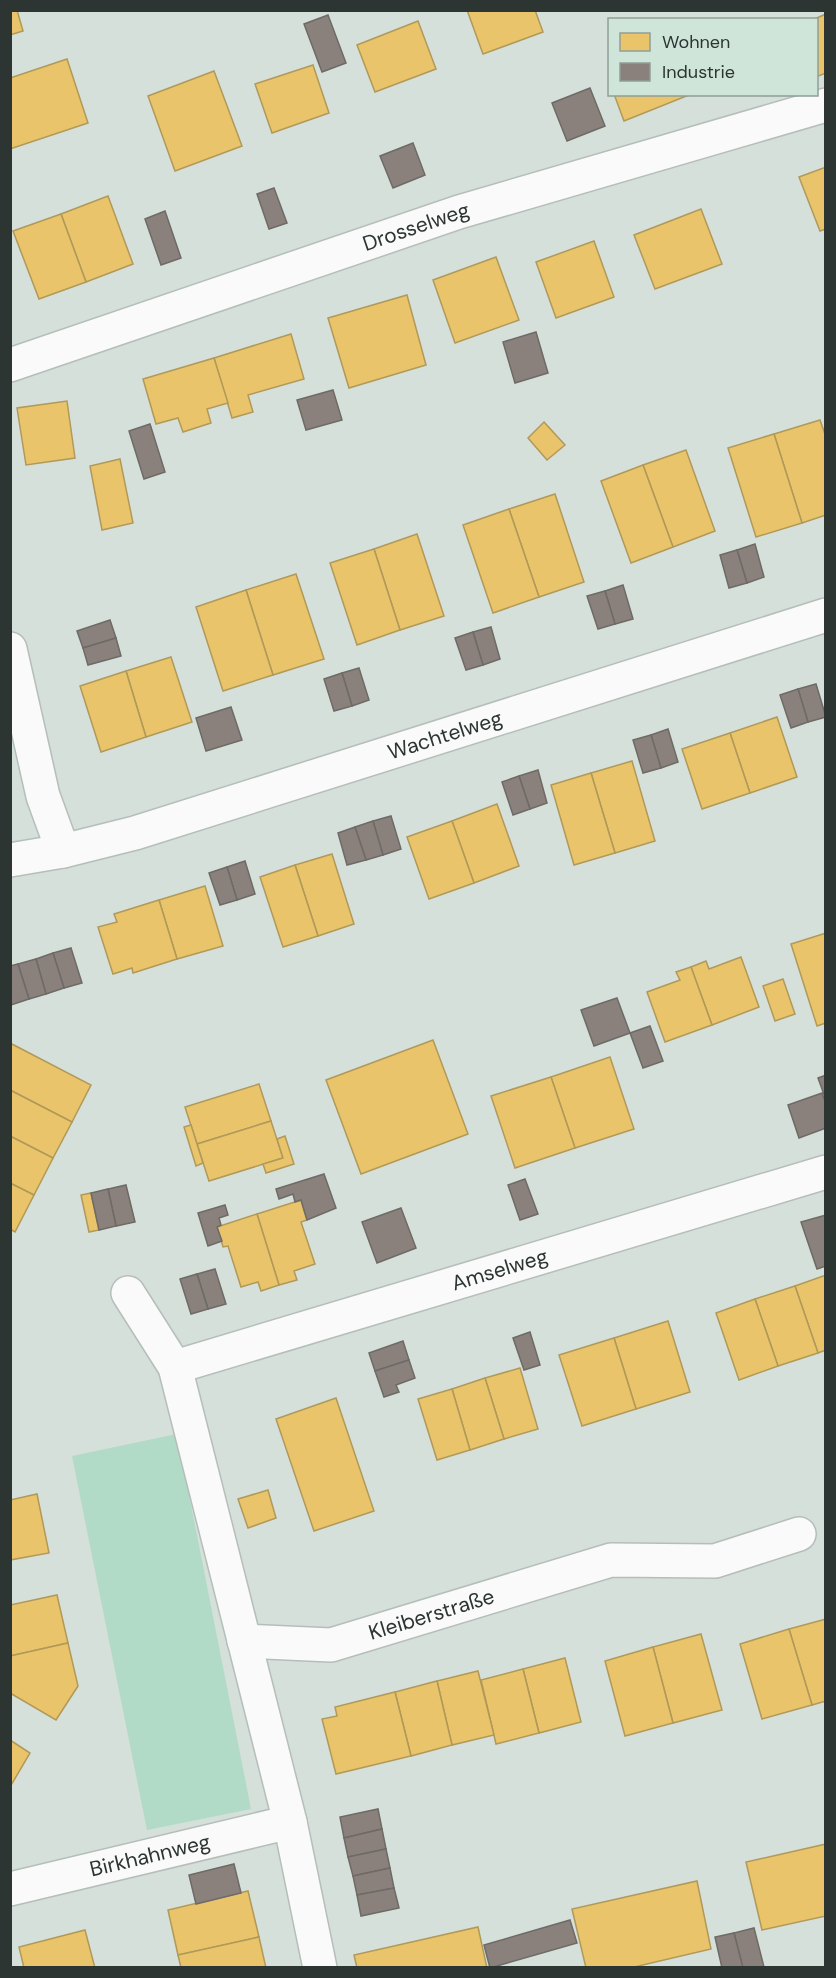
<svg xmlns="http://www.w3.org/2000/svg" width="836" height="1978" viewBox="0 0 836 1978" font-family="'DM Sans',sans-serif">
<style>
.green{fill:#b1dac7}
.homes{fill:#e9c46a;stroke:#b09959;stroke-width:1.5}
.industry{fill:#8a817c;stroke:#6e6a66;stroke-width:1.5}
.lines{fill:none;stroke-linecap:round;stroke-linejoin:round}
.minor-casing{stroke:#b6beba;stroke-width:36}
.minor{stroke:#f9faf9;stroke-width:33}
.labels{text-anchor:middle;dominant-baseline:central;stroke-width:6;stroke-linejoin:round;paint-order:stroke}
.street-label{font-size:21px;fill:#2c3531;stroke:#d0e5da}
</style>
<rect width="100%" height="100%" fill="#d5e0da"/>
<!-- green -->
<path class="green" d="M177,1434L251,1809L147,1830L72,1456Z"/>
<!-- homes -->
<g class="homes">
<path d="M10,10H17L23,31L10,35Z"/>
<path d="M467,10H535L543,32L483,54Z"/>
<path d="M826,14V73L816,77V20H812Z"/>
<path d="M418,21L436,69L375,92L357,45Z"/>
<path d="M67,59L88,123L10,149V78Z"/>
<path d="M313,65L329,113L272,133L255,84Z"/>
<path d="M214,71L242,146L175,171L148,96Z"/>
<path d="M614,94H689V95L624,121Z"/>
<path d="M826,167V229L820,231L799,177Z"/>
<path d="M108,196L133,264L86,282L61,214Z"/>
<path d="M701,209L722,264L655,289L634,235Z"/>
<path d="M61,214L86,282L39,299L13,231Z"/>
<path d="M594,241L614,297L556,318L536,262Z"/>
<path d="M496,257L519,320L455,343L433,280Z"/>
<path d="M407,295L426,365L349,388L328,318Z"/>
<path d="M291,334L304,379L248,395L253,412L232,418L214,358Z"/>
<path d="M214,358L228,403L207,409L211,423L183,432L178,418L156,424L143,379Z"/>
<path d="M67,401L75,458L26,465L17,408Z"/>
<path d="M820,420L826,437V515L802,523L774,434Z"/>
<path d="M544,422L565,445L547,460L528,438Z"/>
<path d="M774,434L802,523L756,537L728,448Z"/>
<path d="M686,450L715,531L673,547L643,465Z"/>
<path d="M120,459L133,523L102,530L90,466Z"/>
<path d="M643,465L673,547L631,563L601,481Z"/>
<path d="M555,494L584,582L539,597L509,509Z"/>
<path d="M509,509L539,597L493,613L463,525Z"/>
<path d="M417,534L444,616L400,630L374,549Z"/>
<path d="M374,549L400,630L357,645L330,563Z"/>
<path d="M296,574L324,659L273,675L246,590Z"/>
<path d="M246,590L273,675L223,691L196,607Z"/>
<path d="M171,657L192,722L146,737L126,671Z"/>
<path d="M126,671L146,737L101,752L80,686Z"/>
<path d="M777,717L797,777L750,793L730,733Z"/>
<path d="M730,733L750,793L702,809L682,749Z"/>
<path d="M632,761L655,841L615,853L591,773Z"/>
<path d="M591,773L615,853L574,865L551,785Z"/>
<path d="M497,804L519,866L474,883L452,821Z"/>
<path d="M452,821L474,883L429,899L407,837Z"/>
<path d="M332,854L354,924L318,936L295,865Z"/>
<path d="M295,865L318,936L283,947L260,877Z"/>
<path d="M205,886L223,946L177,959L159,900Z"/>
<path d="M159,900L177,959L133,973L132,968L113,974L98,927L117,922L114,914Z"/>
<path d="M826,933V1023L817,1026L791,944Z"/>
<path d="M741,957L759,1007L712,1025L691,967L706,961L709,969Z"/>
<path d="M691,967L712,1025L665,1042L647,992L680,980L676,972Z"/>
<path d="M783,979L795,1014L775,1021L763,986Z"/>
<path d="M433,1040L468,1134L361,1174L326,1080Z"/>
<path d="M10,1043L91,1085L72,1122L10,1090Z"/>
<path d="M610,1057L634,1129L575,1148L551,1077Z"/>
<path d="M551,1077L575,1148L515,1168L491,1096Z"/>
<path d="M259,1084L271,1121L197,1144L185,1107Z"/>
<path d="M10,1090L72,1122L53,1158L10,1136Z"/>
<path d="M271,1121L283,1158L209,1181L197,1144Z"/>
<path d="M191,1125L203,1163L196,1166L184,1127Z"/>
<path d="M10,1136L53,1158L34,1195L10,1183Z"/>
<path d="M285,1136L294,1164L266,1173L263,1164L283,1158L277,1139Z"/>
<path d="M10,1183L34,1195L15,1232L10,1229Z"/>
<path d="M91,1193L99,1230L89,1232L81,1195Z"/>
<path d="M301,1200L307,1220L301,1222L315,1264L294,1271L297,1280L279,1285L257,1214Z"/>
<path d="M257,1214L279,1285L261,1291L258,1282L241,1287L228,1246L223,1247L217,1227Z"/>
<path d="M826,1275V1350L818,1353L795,1286Z"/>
<path d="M795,1286L818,1353L778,1366L755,1299Z"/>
<path d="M755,1299L778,1366L739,1380L716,1313Z"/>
<path d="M668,1321L690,1392L636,1409L614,1338Z"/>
<path d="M614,1338L636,1409L582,1426L559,1355Z"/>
<path d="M520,1368L538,1429L504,1439L485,1378Z"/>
<path d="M485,1378L504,1439L470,1450L452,1389Z"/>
<path d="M452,1389L470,1450L437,1460L418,1399Z"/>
<path d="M336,1398L374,1511L314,1531L276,1419Z"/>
<path d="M268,1490L276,1518L248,1528L238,1499Z"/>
<path d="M37,1494L49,1553L10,1560V1500Z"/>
<path d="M57,1595L68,1643L10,1656V1605Z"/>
<path d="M826,1619V1701L812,1705L789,1629Z"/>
<path d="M789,1629L812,1705L762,1719L740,1644Z"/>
<path d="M701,1634L722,1710L673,1723L653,1647Z"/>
<path d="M68,1643L78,1686L56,1720L10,1693V1656Z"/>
<path d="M653,1647L673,1723L625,1736L605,1661Z"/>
<path d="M565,1658L581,1722L539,1733L523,1669Z"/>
<path d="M523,1669L539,1733L496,1744L481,1680Z"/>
<path d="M478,1671L494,1735L452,1745L437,1681Z"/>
<path d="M437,1681L452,1745L411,1756L395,1692Z"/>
<path d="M395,1692L411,1756L336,1774L322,1719L337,1716L335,1707Z"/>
<path d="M10,1740L30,1753L10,1787Z"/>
<path d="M826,1844V1916L762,1930L746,1862Z"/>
<path d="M697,1881L711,1949L630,1968H586L572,1909Z"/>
<path d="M248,1891L259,1937L178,1955L168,1910Z"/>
<path d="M478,1927L487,1968H357L354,1955Z"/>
<path d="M85,1930L95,1968H24L19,1947Z"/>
<path d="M259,1937L266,1968H181L178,1955Z"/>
</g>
<!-- industry -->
<g class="industry">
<path d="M328,15L346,63L322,72L304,24Z"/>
<path d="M590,88L605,126L567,141L552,103Z"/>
<path d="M413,143L425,175L393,188L380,156Z"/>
<path d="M274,188L287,223L269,229L257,194Z"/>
<path d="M165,211L181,258L161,265L145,219Z"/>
<path d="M536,332L548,373L515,383L503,342Z"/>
<path d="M333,390L342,420L306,430L297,400Z"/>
<path d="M150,424L165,472L144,479L129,431Z"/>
<path d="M755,544L764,577L747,583L737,550Z"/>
<path d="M737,550L747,583L729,588L720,555Z"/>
<path d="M623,585L633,619L615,624L605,591Z"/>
<path d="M605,591L615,624L598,629L587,596Z"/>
<path d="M110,620L116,638L83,648L77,631Z"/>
<path d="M491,627L500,659L483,665L473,632Z"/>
<path d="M473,632L483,665L466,670L455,638Z"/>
<path d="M116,638L121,656L88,665L83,648Z"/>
<path d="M359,668L369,700L352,706L342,673Z"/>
<path d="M342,673L352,706L334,711L324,679Z"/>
<path d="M816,684L826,717L808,722L798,689Z"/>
<path d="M798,689L808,722L791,728L780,695Z"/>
<path d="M231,707L242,740L206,751L196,718Z"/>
<path d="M668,729L678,762L661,768L651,735Z"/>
<path d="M651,735L661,768L643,773L633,740Z"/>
<path d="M538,770L547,803L530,809L519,776Z"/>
<path d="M519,776L530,809L513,815L502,782Z"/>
<path d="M391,816L401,849L383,855L373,821Z"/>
<path d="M373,821L383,855L366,860L355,827Z"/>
<path d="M355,827L366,860L347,865L338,833Z"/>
<path d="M245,861L255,894L237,900L227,867Z"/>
<path d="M227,867L237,900L220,905L209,873Z"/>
<path d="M71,948L82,983L64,988L53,953Z"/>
<path d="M53,953L64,988L46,994L36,959Z"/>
<path d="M36,959L46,994L29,999L18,964Z"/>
<path d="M18,964L29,999L11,1005L10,966Z"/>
<path d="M617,998L630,1033L594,1046L581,1010Z"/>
<path d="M650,1026L663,1061L643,1068L630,1033Z"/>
<path d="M826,1075V1100L818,1078Z"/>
<path d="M822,1093L826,1104V1128L799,1138L788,1105Z"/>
<path d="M324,1174L336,1208L307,1220L301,1200L295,1202L293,1194L279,1199L276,1189Z"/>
<path d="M525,1179L538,1214L520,1220L508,1185Z"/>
<path d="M126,1185L135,1222L116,1226L108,1189Z"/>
<path d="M108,1189L116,1226L99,1230L91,1193Z"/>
<path d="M225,1205L228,1215L219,1218L221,1225L217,1227L222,1241L208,1246L198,1213Z"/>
<path d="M401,1208L416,1248L377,1263L362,1222Z"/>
<path d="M826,1215V1266L817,1269L801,1222Z"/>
<path d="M215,1269L226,1304L208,1309L197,1274Z"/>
<path d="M197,1274L208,1309L191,1314L180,1279Z"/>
<path d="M530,1332L540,1365L524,1370L513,1338Z"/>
<path d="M403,1341L409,1360L375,1371L369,1353Z"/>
<path d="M409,1360L415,1378L396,1385L399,1392L384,1397L375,1371Z"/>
<path d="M378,1809L382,1829L344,1838L340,1817Z"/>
<path d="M382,1829L386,1849L348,1857L344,1838Z"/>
<path d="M386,1849L390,1868L353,1876L348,1857Z"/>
<path d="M234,1864L241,1893L196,1904L189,1875Z"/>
<path d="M390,1868L394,1888L357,1895L353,1876Z"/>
<path d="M394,1888L399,1908L361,1916L357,1895Z"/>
<path d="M570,1920L577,1943L490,1968L484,1945Z"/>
<path d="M754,1928L764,1967L743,1968L734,1933Z"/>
<path d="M734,1933L743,1968H722L715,1937Z"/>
</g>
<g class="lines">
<!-- minor casing -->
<g class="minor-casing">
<g id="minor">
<path id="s1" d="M10,365L459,212L826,105"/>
<path d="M10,649L43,796L63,851"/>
<path id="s2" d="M10,860L63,851L135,833L826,615"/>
<path d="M128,1293L175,1367L290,1822L320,1968"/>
<path id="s3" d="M175,1367L826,1172"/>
<path id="s4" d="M244,1641L331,1645L611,1560L715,1561L799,1534"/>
<path id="s5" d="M10,1889L290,1822"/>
</g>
</g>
<!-- minor -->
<use href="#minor" class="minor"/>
</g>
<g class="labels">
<!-- street labels -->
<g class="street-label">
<text stroke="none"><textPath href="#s1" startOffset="429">Drosselweg</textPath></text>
<text stroke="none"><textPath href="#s2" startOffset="453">Wachtelweg</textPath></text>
<text stroke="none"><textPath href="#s3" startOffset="339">Amselweg</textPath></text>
<text stroke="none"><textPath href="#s4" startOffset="192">Kleiberstraße</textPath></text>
<text stroke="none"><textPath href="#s5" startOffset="144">Birkhahnweg</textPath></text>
</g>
</g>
<!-- border -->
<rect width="836" height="1978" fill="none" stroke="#2c3531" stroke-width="24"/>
<!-- legend -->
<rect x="608" y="18" width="210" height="78" fill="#d0e5da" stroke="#8e9f96" stroke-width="1.5"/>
<rect x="620" y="33" width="30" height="18" fill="#e9c46a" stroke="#8e9f96" stroke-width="1.5"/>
<text x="662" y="48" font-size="18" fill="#2c3531">Wohnen</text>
<rect x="620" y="63" width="30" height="18" fill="#8a817c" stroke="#8e9f96" stroke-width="1.5"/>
<text x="662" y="78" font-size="18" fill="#2c3531">Industrie</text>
</svg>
